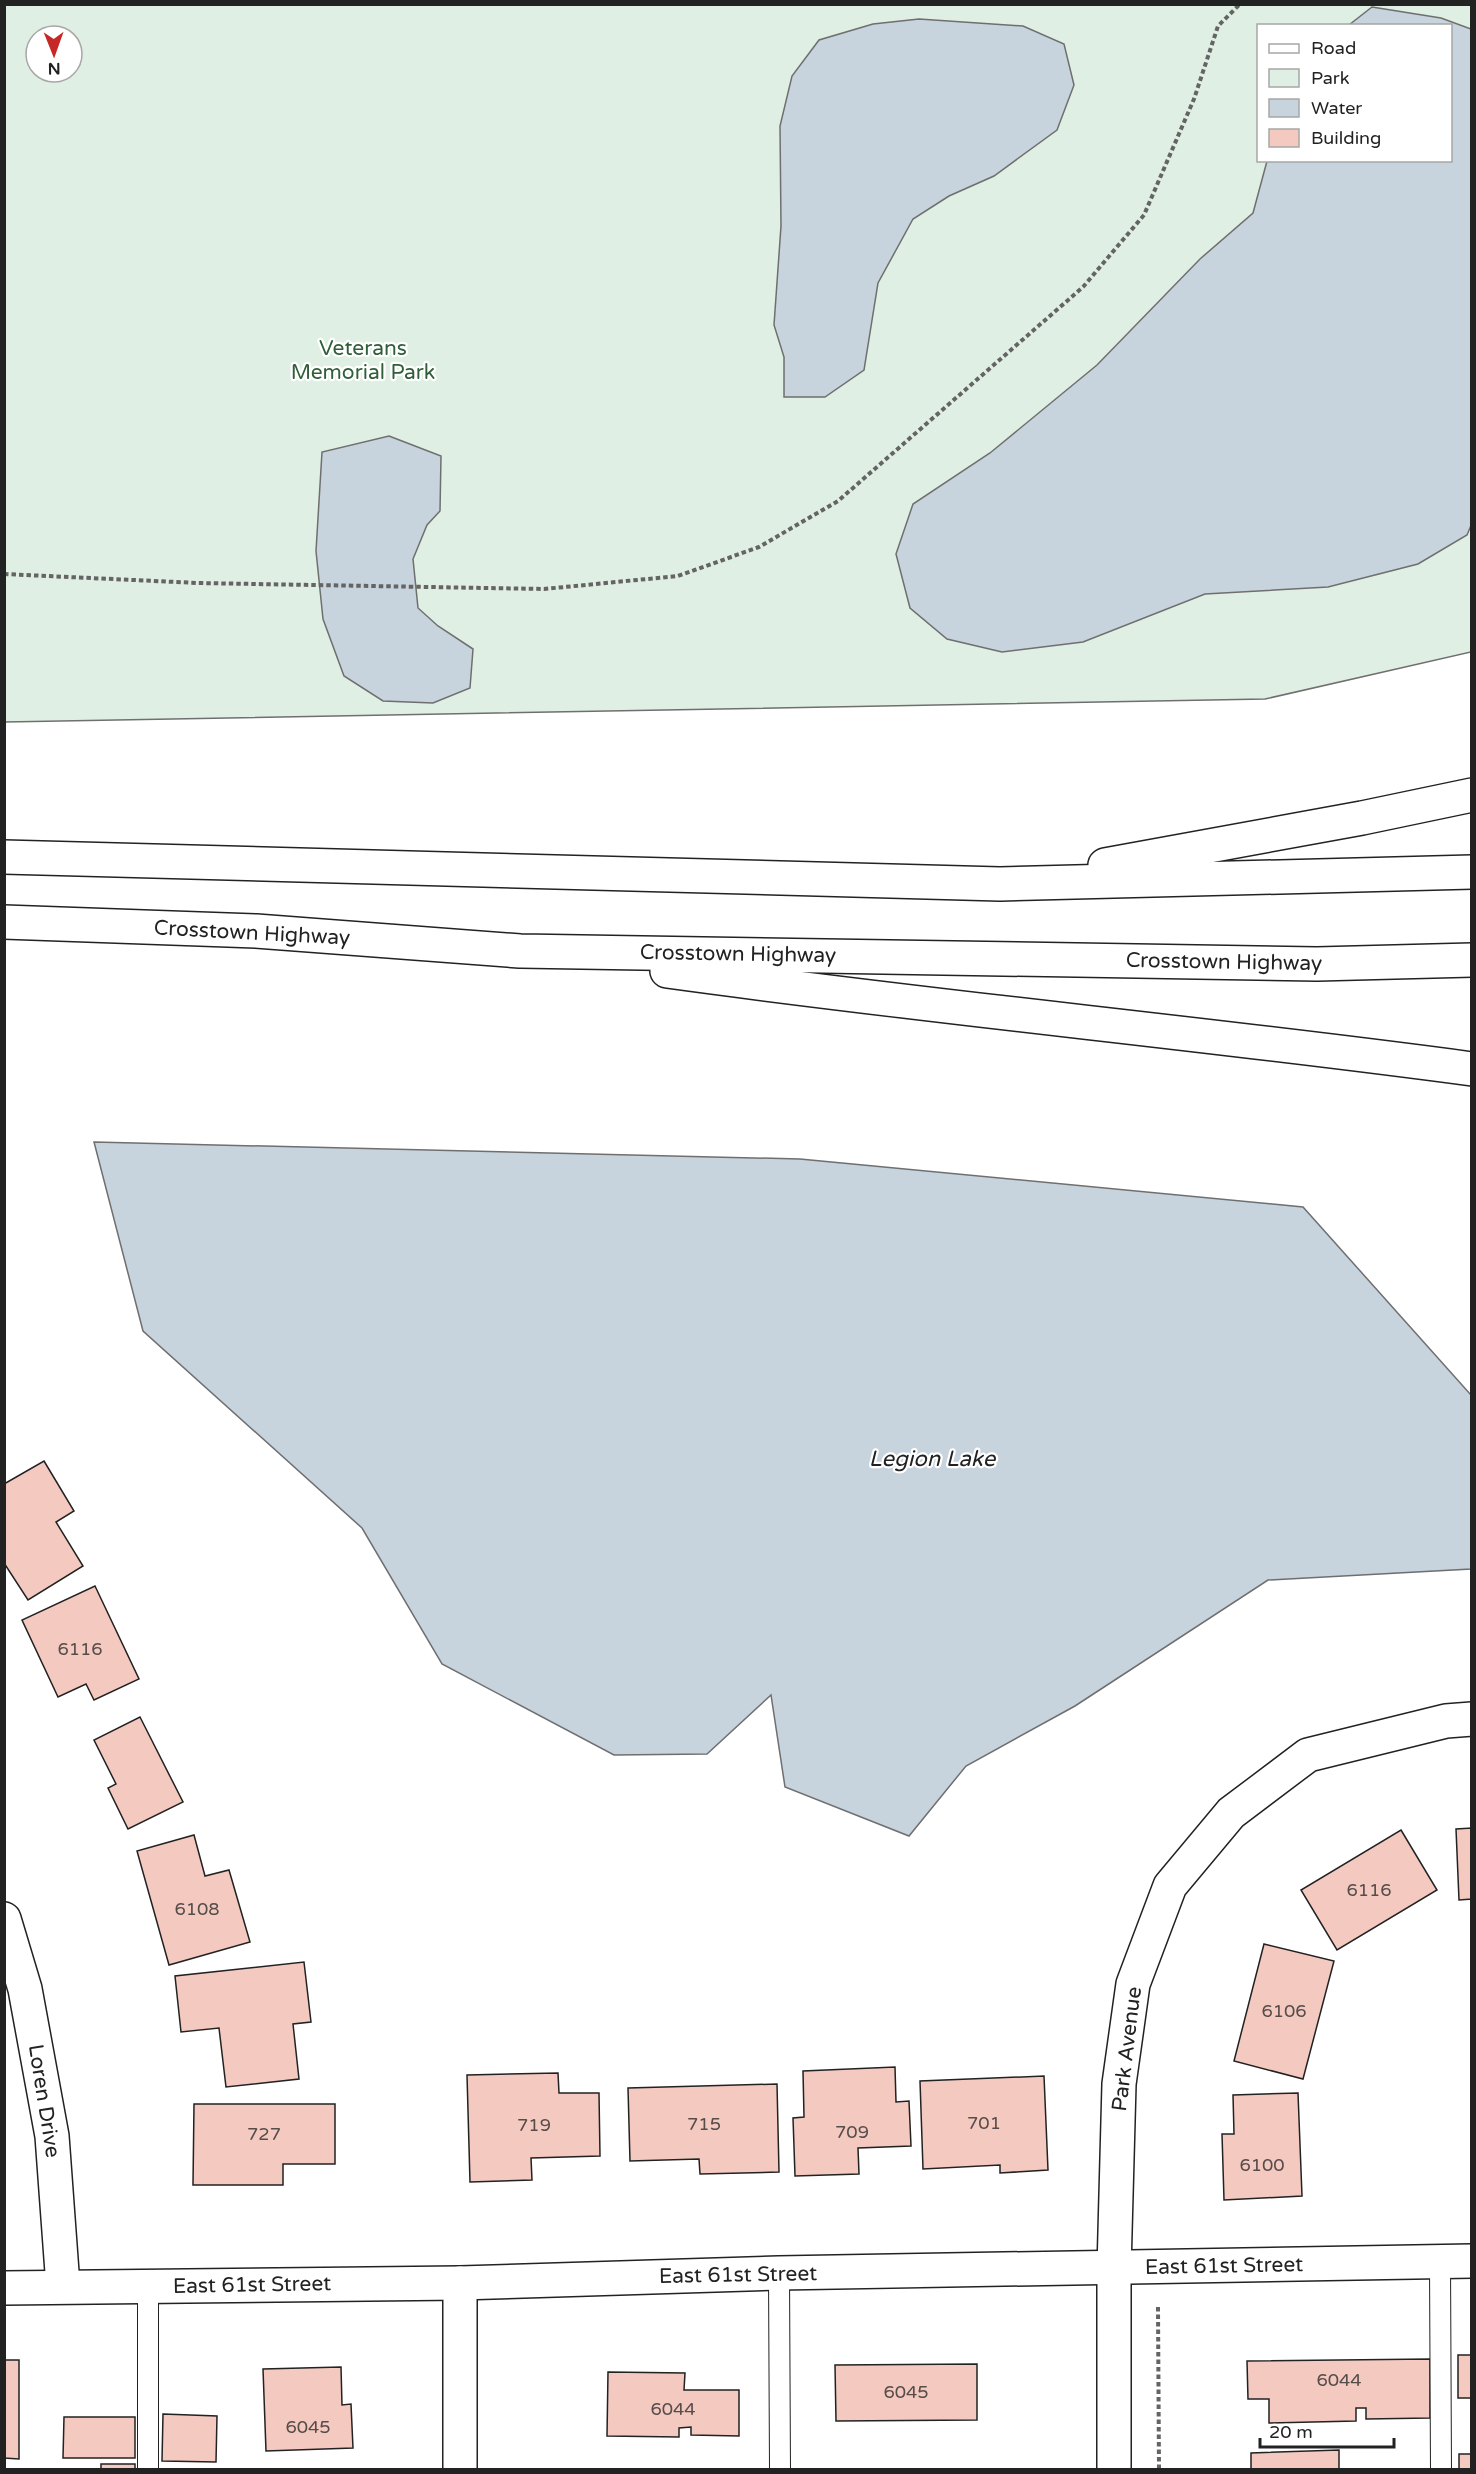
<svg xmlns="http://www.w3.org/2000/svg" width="1476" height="2474" viewBox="0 0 1476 2474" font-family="'Varela Round',sans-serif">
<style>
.green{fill:#e0efe3;stroke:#6f6f6f;stroke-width:1.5;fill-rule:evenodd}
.water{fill:#c7d3dd;stroke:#6f6f6f;stroke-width:1.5}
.building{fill:#f3c9c0;stroke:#222;stroke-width:1.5}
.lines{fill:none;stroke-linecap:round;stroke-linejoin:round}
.service-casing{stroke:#222;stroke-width:22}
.minor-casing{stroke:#222;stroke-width:36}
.motorway-casing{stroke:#222;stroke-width:36}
.path{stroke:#646464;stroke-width:4;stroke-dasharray:4.5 3;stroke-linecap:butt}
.service{stroke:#fff;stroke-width:20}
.minor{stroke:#fff;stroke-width:33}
.motorway{stroke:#fff;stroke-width:33}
.labels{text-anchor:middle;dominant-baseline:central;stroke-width:4.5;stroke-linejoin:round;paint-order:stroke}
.number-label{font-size:18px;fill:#564c4a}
.park-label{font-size:21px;fill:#2f5e38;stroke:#fff}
.street-label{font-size:21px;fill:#222;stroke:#fff}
.water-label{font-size:22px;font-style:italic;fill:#222;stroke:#fff}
</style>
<rect width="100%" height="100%" fill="#fff"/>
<!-- green -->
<path class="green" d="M4,5H1471V652L1265,699L5,722ZM1258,26H1450V160H1258ZM36,36H72V72H36Z"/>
<!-- water -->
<g class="water">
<path d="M1372,7L1441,18L1471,29L1472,523L1467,535L1418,564L1328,587L1205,594L1083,642L1002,652L947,639L910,608L896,554L913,504L990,453L1097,365L1200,259L1253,213L1267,161L1450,160V26L1349,25Z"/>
<path d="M919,19L1023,26L1064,44L1074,85L1057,130L994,176L949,196L913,219L878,283L864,370L825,397H784V357L774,325L781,226L780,126L792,76L819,40L873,24Z"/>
<path d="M389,436L441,456L440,511L427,525L413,559L418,608L438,626L473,649L470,688L433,703L383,701L344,676L323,619L316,551L322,452Z"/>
<path d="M94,1142L800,1159L1303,1207L1471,1395V1569L1268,1580L1075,1706L966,1766L909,1836L785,1787L771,1695L707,1754L614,1755L442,1664L362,1528L143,1331Z"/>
</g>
<!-- building -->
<g class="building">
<path d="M44,1461L74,1511L56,1522L83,1566L28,1600L4,1563V1484Z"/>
<path d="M95,1586L139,1679L94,1700L86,1684L58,1697L22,1620Z"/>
<path d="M140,1717L183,1802L128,1829L108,1788L116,1784L94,1740Z"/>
<path d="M1472,1828V1899L1459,1900L1456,1829Z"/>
<path d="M1401,1830L1437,1890L1337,1950L1301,1890Z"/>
<path d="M194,1835L205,1876L229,1870L250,1942L169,1965L137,1851Z"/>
<path d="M1264,1944L1334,1961L1303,2079L1234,2061Z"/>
<path d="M304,1962L311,2022L293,2024L299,2079L226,2087L219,2028L181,2032L175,1976Z"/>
<path d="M895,2067L896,2102L909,2101L911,2146L858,2148L859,2174L795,2176L793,2118L804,2117L803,2071Z"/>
<path d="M558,2073L559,2093H599L600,2156L531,2158L532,2180L470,2182L467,2075Z"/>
<path d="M1044,2076L1048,2170L1000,2173V2165L923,2169L920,2081Z"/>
<path d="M777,2084L779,2172L700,2174L699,2159L630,2161L628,2088Z"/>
<path d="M1298,2093L1302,2196L1224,2200L1222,2134H1234L1233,2095Z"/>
<path d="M194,2104H335V2164H283V2185H193Z"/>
<rect x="1458" y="2355" width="14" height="43"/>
<path d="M1430,2359V2418L1366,2419V2408H1356V2421L1269,2423V2399H1248L1247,2361Z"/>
<path d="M4,2360H19V2459L4,2458Z"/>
<path d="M977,2364V2420L836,2421L835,2365Z"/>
<path d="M341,2367L342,2405L351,2404L353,2448L266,2451L263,2369Z"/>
<path d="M608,2372L685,2373L684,2390H739V2436L691,2435V2427L679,2428V2437L607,2436Z"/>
<path d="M163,2414L217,2416L216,2462L162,2461Z"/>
<path d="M64,2417H135V2458H63Z"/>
<path d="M1339,2450V2470H1251V2453Z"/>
<rect x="1459" y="2454" width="13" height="16"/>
<rect x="101" y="2464" width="34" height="6"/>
</g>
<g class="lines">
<!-- service casing -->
<g class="service-casing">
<g id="service">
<path d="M1440,2262L1441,2470"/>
<path d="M779,2273L780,2470"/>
<path d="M148,2470V2286"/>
</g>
</g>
<!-- minor casing -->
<g class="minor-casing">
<g id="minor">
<path d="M4,1919L25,1989L52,2136L63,2286"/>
<path d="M4,2288L460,2283L779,2273L1472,2261"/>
<path d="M460,2470V2283"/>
<path d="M1114,2470V2269L1119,2084L1133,1984L1170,1886L1231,1813L1308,1755L1446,1721L1472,1719"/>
</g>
</g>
<!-- motorway casing -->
<g class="motorway-casing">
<g id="motorway">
<path d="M4,857L1000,884L1472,872"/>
<path d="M1105,865L1362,818L1472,795"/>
<path d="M4,922L256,931L520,951L1317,964L1472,960"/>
<path d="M667,971C935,1008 1204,1033 1472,1069"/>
</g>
</g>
<!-- path -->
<g class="path">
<path d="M4,574L198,583L544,589L678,576L759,547L838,501L1083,287L1144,215L1194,99L1218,26L1240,4"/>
<path d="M1158,2307L1159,2470"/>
</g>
<!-- service -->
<use href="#service" class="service"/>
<!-- minor -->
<use href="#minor" class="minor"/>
<!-- motorway -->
<use href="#motorway" class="motorway"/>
</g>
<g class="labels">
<!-- number labels -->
<g class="number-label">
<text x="80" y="1649">6116</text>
<text x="1369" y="1890">6116</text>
<text x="197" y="1909">6108</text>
<text x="1284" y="2011">6106</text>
<text x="984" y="2123">701</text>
<text x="704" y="2124">715</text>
<text x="534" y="2125">719</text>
<text x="852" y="2132">709</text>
<text x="264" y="2134">727</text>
<text x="1262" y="2165">6100</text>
<text x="1339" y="2380">6044</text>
<text x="906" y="2392">6045</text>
<text x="673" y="2409">6044</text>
<text x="308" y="2427">6045</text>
</g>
<!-- park labels -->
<g class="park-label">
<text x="363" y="348">Veterans<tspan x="363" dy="24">Memorial Park</tspan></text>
</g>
<!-- street labels -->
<g class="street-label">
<text transform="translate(252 933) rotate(3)">Crosstown Highway</text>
<text transform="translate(738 954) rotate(1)">Crosstown Highway</text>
<text transform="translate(1224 962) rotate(1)">Crosstown Highway</text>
<text transform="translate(1127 2049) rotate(-83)">Park Avenue</text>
<text transform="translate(44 2101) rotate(81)">Loren Drive</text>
<text transform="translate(1224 2266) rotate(-1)">East 61st Street</text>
<text transform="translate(738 2275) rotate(-1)">East 61st Street</text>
<text transform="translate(252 2285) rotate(-1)">East 61st Street</text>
</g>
<!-- water labels -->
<g class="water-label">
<text x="932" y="1459">Legion Lake</text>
</g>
</g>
<!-- border -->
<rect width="1476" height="2474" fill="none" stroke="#222222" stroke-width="12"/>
<!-- legend -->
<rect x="1257" y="24" width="195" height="138" fill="#ffffff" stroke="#a7a7a7" stroke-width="1.5"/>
<rect x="1269" y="44" width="30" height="9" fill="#ffffff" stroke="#a7a7a7" stroke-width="1.5"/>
<text x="1311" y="54" font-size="18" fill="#222222">Road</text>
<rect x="1269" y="69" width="30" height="18" fill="#e0efe3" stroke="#a7a7a7" stroke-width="1.5"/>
<text x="1311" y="84" font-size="18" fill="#222222">Park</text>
<rect x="1269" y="99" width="30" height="18" fill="#c7d3dd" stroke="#a7a7a7" stroke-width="1.5"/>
<text x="1311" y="114" font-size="18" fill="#222222">Water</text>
<rect x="1269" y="129" width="30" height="18" fill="#f3c9c0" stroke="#a7a7a7" stroke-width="1.5"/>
<text x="1311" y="144" font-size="18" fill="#222222">Building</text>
<!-- north arrow -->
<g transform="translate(54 54) rotate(179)"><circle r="28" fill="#ffffff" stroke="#a7a7a7" stroke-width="1.5"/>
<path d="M0-4.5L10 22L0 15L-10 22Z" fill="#c62828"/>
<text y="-9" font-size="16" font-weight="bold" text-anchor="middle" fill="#222222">N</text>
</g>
<!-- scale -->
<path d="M1260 2438v9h134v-9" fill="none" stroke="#222222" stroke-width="3"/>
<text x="1269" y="2438" font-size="18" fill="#222222" stroke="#ffffff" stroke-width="4.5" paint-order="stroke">20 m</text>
</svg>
